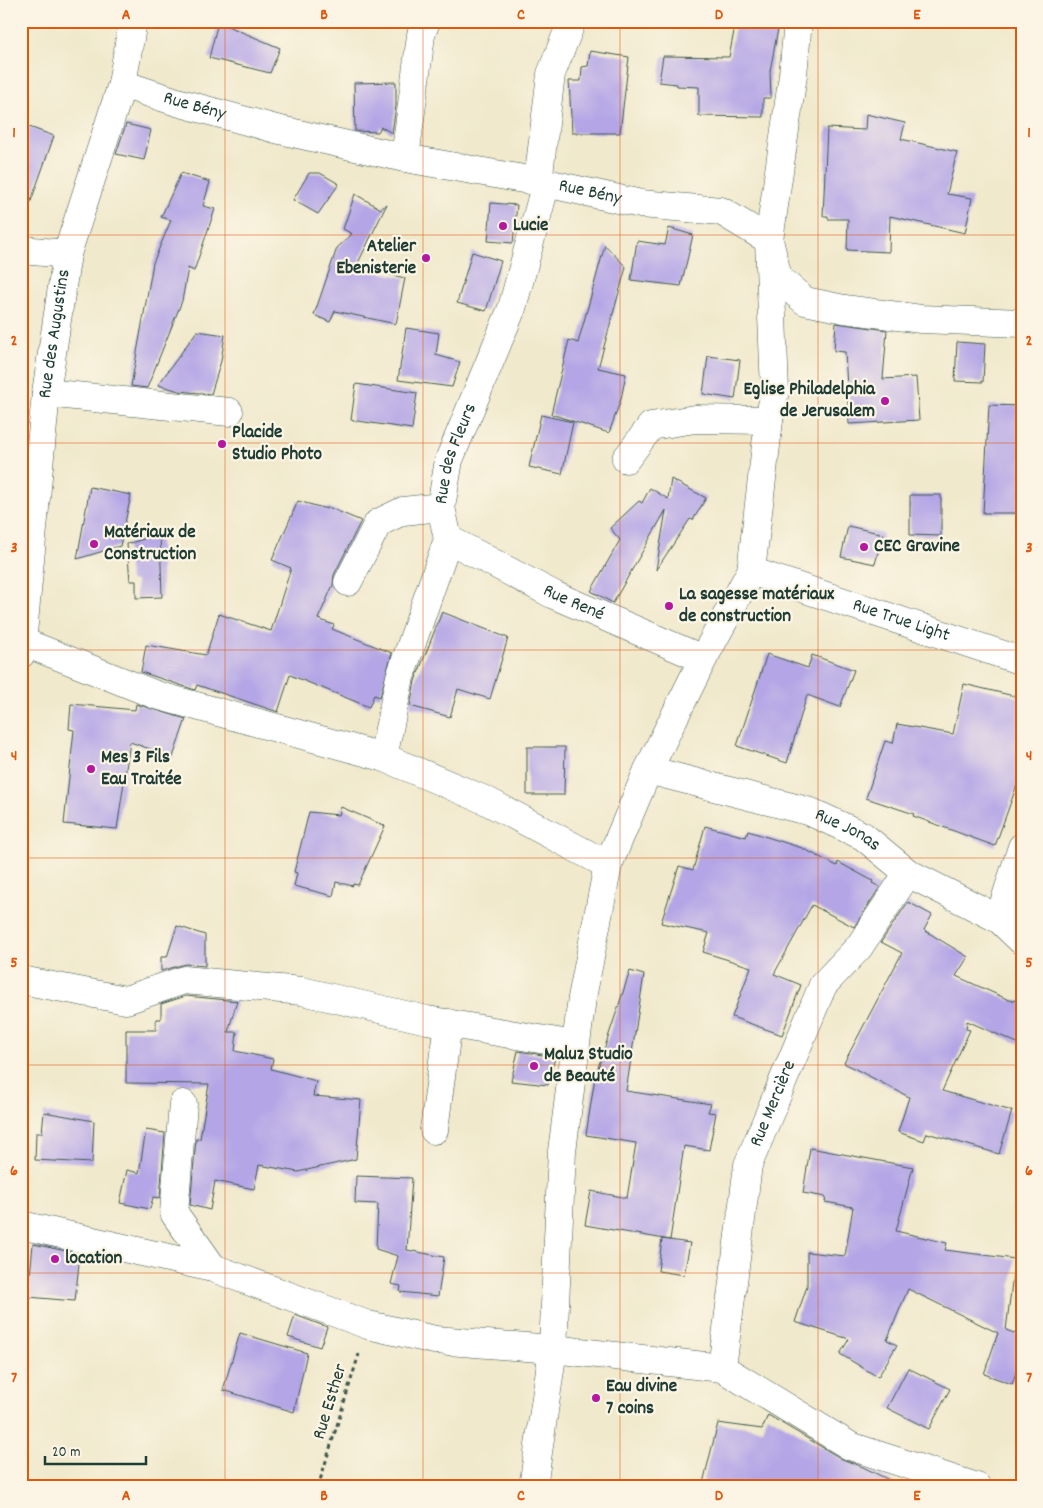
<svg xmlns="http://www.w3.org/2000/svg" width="1043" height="1508" viewBox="0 0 1043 1508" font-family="Dekko,sans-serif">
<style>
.building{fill:#b4a6e6}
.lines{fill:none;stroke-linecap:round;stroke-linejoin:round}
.street-casing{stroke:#3e574b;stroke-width:29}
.path{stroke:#3e574b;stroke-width:3;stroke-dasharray:4 4;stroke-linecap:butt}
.street{stroke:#fff;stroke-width:28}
.grid{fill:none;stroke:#de580e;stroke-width:1;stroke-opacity:0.55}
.poi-dot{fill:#b5179e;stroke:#fcf5e5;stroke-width:2}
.labels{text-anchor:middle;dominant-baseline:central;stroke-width:4.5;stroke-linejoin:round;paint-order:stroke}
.street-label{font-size:19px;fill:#1f3d34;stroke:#fcf5e5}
.poi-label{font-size:19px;font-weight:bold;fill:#1f3d34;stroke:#fcf5e5;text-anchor:start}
.neatline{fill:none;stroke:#de580e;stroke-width:2}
.grid-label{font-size:16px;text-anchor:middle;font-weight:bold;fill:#de580e}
</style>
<rect width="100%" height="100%" fill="#fcf5e5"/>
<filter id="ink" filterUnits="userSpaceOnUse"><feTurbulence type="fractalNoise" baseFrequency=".02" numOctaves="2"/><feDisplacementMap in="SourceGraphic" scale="10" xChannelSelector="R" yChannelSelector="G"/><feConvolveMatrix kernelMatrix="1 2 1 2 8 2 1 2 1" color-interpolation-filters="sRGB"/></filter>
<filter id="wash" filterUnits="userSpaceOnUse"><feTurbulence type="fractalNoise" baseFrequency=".0096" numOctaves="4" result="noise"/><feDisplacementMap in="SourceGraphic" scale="20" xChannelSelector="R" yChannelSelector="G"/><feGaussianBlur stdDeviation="1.12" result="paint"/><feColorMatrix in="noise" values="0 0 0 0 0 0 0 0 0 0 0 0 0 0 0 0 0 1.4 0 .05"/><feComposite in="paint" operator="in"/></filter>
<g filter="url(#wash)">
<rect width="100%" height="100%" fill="#f0e9cc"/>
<g id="blocks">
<!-- building -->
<g class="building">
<path d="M736,21L778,29L770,71L771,98H763V117L699,116V87L677,86V84L659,82L663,56L729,57Z"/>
<path d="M218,22L280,48L270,73L209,58Z"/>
<path d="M590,51L629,57L620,133H572L569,81H581L582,67L588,66Z"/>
<path d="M396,82V106L392,133L381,127L378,132L355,131L354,83Z"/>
<path d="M866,114L905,123L901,139L957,152L947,194L972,198L965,233L890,216L889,252L847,250L848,219H828V216H823L827,128L865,130Z"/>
<path d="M21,124L54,136L25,218H21Z"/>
<path d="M126,124L151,130L144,160L116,154Z"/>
<path d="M181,173L210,182L203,206L215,209L194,271L188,268L182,301L147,388L131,386L153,263L171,220L161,217Z"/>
<path d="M309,173H320L339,184L318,214L293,200Z"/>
<path d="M355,194L381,209L387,204L356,267L405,278L396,324L335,311L330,322L314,315L337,248L352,234L343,229Z"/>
<path d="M491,203L517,205L513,243L488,241Z"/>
<path d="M669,228L693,235L681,286L631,280L637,241L665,245Z"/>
<path d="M605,245L626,267L598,368L626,374L621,399L609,433L551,414L569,340L578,343Z"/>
<path d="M472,252L501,261L486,311L457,303Z"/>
<path d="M836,323L887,330L883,379L916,377L919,420L849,424L845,352L834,351Z"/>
<path d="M406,328L439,333L436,355L460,362L452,387L398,380Z"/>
<path d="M197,331L225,335L221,361L211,394L179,391L158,385Z"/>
<path d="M957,342L985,344L983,382L955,381Z"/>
<path d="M708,356L740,360L735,399L703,394Z"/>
<path d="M356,384L417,393L412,429L351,420Z"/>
<path d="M989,405L1022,406V513H983Z"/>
<path d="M541,415L573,422L562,474L529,467Z"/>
<path d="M671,479L706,498L693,520L690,519L656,570L666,510L613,603L591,591L620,540L610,528L639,501L642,503L650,488L668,499Z"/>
<path d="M90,487L131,495L120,546L77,559Z"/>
<path d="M910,495H941V536L910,535Z"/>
<path d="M298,501L327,509L328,507L361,521L334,575L333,585L318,619L334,625L332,629L392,653L380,697L374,695L369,707L290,675L278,712L197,685L195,690L141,672L146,645L206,655L219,614L271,631L291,568L272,560Z"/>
<path d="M848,526L883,534L875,564L841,557Z"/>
<path d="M160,534L162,597L136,598V581H130L127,544Z"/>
<path d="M442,612L508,638L490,699L458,689L450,717L410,706L415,681Z"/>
<path d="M767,654L808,668L812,655L854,670L840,707L807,695L787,763L737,746Z"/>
<path d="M964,684L1022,698V771L995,846L913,816L914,814L866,798L885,741L893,743L897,724L953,734Z"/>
<path d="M71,704L135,710L136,704L186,719L173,757L130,742L117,829L64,824L74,730L69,729Z"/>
<path d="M527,747H565L564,795H527Z"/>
<path d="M341,807L385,826L358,885L353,884V886L336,882L333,896L294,886L297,873L294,872L309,812L339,815Z"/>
<path d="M705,826L746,837L748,831L802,848L837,866L838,862L873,881L872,883L880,887L854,927L812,905L774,974L801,985L782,1035L732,1017L751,967L703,952L709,933L661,923L679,866L693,870Z"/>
<path d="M908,902L932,915L924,930L968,957L956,976L1009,1000L1022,1001V1045L967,1021L966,1029L970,1030L942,1091L1012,1111L999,1154L927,1133L924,1141L898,1132L909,1097L844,1063L902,953L881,942Z"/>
<path d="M177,926L205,935V966L185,964L161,971V957H167Z"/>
<path d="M630,971L644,975L626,1091L711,1104L708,1112L716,1113L709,1150L684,1146L670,1240L585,1225L591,1191L627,1198L636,1143L586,1135L595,1077Z"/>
<path d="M186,996L237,1001L228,1032H237L235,1051L273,1059L271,1069L316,1081L313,1096L361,1100L356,1159L298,1172L259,1165L254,1189L215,1181L210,1210L190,1205L196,1139H200L209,1084L126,1083V1030H156V1019H161V1004Z"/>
<path d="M518,1051L555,1057L548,1085L511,1081Z"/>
<path d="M44,1112L94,1121L92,1163L35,1160L36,1133H42Z"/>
<path d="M146,1130L165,1133L160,1198L153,1197L150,1209L120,1203L127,1170L139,1173Z"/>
<path d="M810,1148L913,1167L896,1231L947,1243L945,1250L1015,1259L1006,1330L1022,1336V1356L1012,1384L984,1374L998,1333L908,1289L887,1340L897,1345L878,1377L840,1354L849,1339L795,1322L807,1286V1252L845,1256L853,1207L825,1202L826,1197L803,1193Z"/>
<path d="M356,1176L412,1178L407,1250L444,1257L438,1296L400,1292L401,1286L391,1284L398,1256L376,1249L378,1204L355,1203Z"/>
<path d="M662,1239L690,1243L684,1275L658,1271Z"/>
<path d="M33,1244L80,1254L75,1301L28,1297Z"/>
<path d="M295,1315L327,1327L320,1347L288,1337Z"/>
<path d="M240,1333L307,1353L294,1412L223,1390Z"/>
<path d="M908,1368L950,1389L929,1429L887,1408Z"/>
<path d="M768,1415L842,1459L863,1467L903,1487H702L718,1423L762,1429Z"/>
</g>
</g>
</g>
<g filter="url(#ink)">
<use href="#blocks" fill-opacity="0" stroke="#3e574b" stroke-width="1"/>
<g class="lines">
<!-- street casing -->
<g class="street-casing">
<g id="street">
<path id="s1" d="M122,84L177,102L276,129L405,158L546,183L641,204L721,211L769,240L778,278L805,301L844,309L921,319L1022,323"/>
<path d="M405,158L421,35L426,21"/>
<path d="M538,182L551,74L572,21"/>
<path d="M21,250L67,254"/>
<path d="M46,393L229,412"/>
<path d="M626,459L651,426L695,419L769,420"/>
<path id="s2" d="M448,539L554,595L703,659"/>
<path id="s3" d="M751,571L1022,661"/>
<path d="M348,582L378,523L403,511L441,507"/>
<path d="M23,642L156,695L383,757L487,801L608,865"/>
<path id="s4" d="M21,654L46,393L67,254L122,84L133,21"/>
<path id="s5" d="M383,757L400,677L448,539L441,507L449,460L512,308L546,183"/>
<path id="s6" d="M648,770L811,812L863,836L908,873L999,919L1022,941"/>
<path d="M999,919L1022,847"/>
<path d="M21,980L126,1000L184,980L302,991L427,1020L575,1045"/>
<path d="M183,1104L174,1213L213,1268"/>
<path d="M434,1130L448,1023"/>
<path d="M21,1225L213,1268L368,1325L435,1340L553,1349L722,1368L850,1446L977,1487"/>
<path id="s7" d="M722,1368L748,1165L823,985L859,947L908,873"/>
<path d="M533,1487L553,1349L562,1151L582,998L608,865L648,770L703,659L751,571L769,420L775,391L769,240L793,75L798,21"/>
</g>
</g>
<!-- path -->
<path class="path" d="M318,1487L359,1354"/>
<!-- street -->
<use href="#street" class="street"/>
</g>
</g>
<!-- grid -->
<path class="grid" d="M225,21V1487M423,21V1487M620,21V1487M818,21V1487M21,235H1022M21,443H1022M21,650H1022M21,858H1022M21,1065H1022M21,1273H1022"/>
<!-- markers -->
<g class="poi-dot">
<circle cx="503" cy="226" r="5"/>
<circle cx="426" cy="258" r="5"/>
<circle cx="885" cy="401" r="5"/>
<circle cx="222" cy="444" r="5"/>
<circle cx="94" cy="544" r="5"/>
<circle cx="864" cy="547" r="5"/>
<circle cx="669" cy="606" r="5"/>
<circle cx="91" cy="769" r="5"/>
<circle cx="534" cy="1066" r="5"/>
<circle cx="55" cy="1259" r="5"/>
<circle cx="596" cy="1398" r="5"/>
</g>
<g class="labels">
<!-- street labels -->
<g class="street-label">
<text stroke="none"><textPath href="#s1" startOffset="76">Rue Bény</textPath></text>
<text stroke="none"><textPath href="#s1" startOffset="481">Rue Bény</textPath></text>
<text stroke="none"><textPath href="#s4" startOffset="322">Rue des Augustins</textPath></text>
<text stroke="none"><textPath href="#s5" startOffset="316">Rue des Fleurs</textPath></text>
<text stroke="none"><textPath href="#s2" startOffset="141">Rue René</textPath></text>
<text stroke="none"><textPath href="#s3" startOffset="158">Rue True Light</textPath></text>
<text stroke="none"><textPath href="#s6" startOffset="209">Rue Jonas</textPath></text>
<text stroke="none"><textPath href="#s7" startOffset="271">Rue Mercière</textPath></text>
<text transform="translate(331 1402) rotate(-73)">Rue Esther</text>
</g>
<!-- poi labels -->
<g class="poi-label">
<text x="513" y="226">Lucie</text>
<text x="416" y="247" text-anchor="end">Atelier<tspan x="416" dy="22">Ebenisterie</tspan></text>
<text x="875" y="390" text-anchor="end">Eglise Philadelphia<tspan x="875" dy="22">de Jerusalem</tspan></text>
<text x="232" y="433">Placide<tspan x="232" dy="22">Studio Photo</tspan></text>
<text x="104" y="533">Matériaux de<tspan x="104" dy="22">Construction</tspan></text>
<text x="874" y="547">CEC Gravine</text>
<text x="679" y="595">La sagesse matériaux<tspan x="679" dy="22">de construction</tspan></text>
<text x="101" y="758">Mes 3 Fils<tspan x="101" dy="22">Eau Traitée</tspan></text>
<text x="544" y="1055">Maluz Studio<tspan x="544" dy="22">de Beauté</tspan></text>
<text x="65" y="1259">location</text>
<text x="606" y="1387">Eau divine<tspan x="606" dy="22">7 coins</tspan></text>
</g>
</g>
<!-- margin -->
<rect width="1043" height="1508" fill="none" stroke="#fcf5e5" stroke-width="55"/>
<!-- scale -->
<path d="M45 1456v8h101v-8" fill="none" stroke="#1f3d34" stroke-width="2.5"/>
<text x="52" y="1456" font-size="15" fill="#1f3d34" stroke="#fcf5e5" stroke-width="4" paint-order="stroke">20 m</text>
<rect x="28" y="28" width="988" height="1452" class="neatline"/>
<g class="grid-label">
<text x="126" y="19">A</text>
<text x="324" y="19">B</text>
<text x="521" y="19">C</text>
<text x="719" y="19">D</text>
<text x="917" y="19">E</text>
<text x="14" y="137">1</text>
<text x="1029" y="137">1</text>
<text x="14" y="345">2</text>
<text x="1029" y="345">2</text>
<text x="14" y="552">3</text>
<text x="1029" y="552">3</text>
<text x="14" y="760">4</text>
<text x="1029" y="760">4</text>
<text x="14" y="967">5</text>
<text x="1029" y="967">5</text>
<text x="14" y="1175">6</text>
<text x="1029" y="1175">6</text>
<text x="14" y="1382">7</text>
<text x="1029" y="1382">7</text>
<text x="126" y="1500">A</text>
<text x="324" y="1500">B</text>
<text x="521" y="1500">C</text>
<text x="719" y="1500">D</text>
<text x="917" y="1500">E</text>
</g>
</svg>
